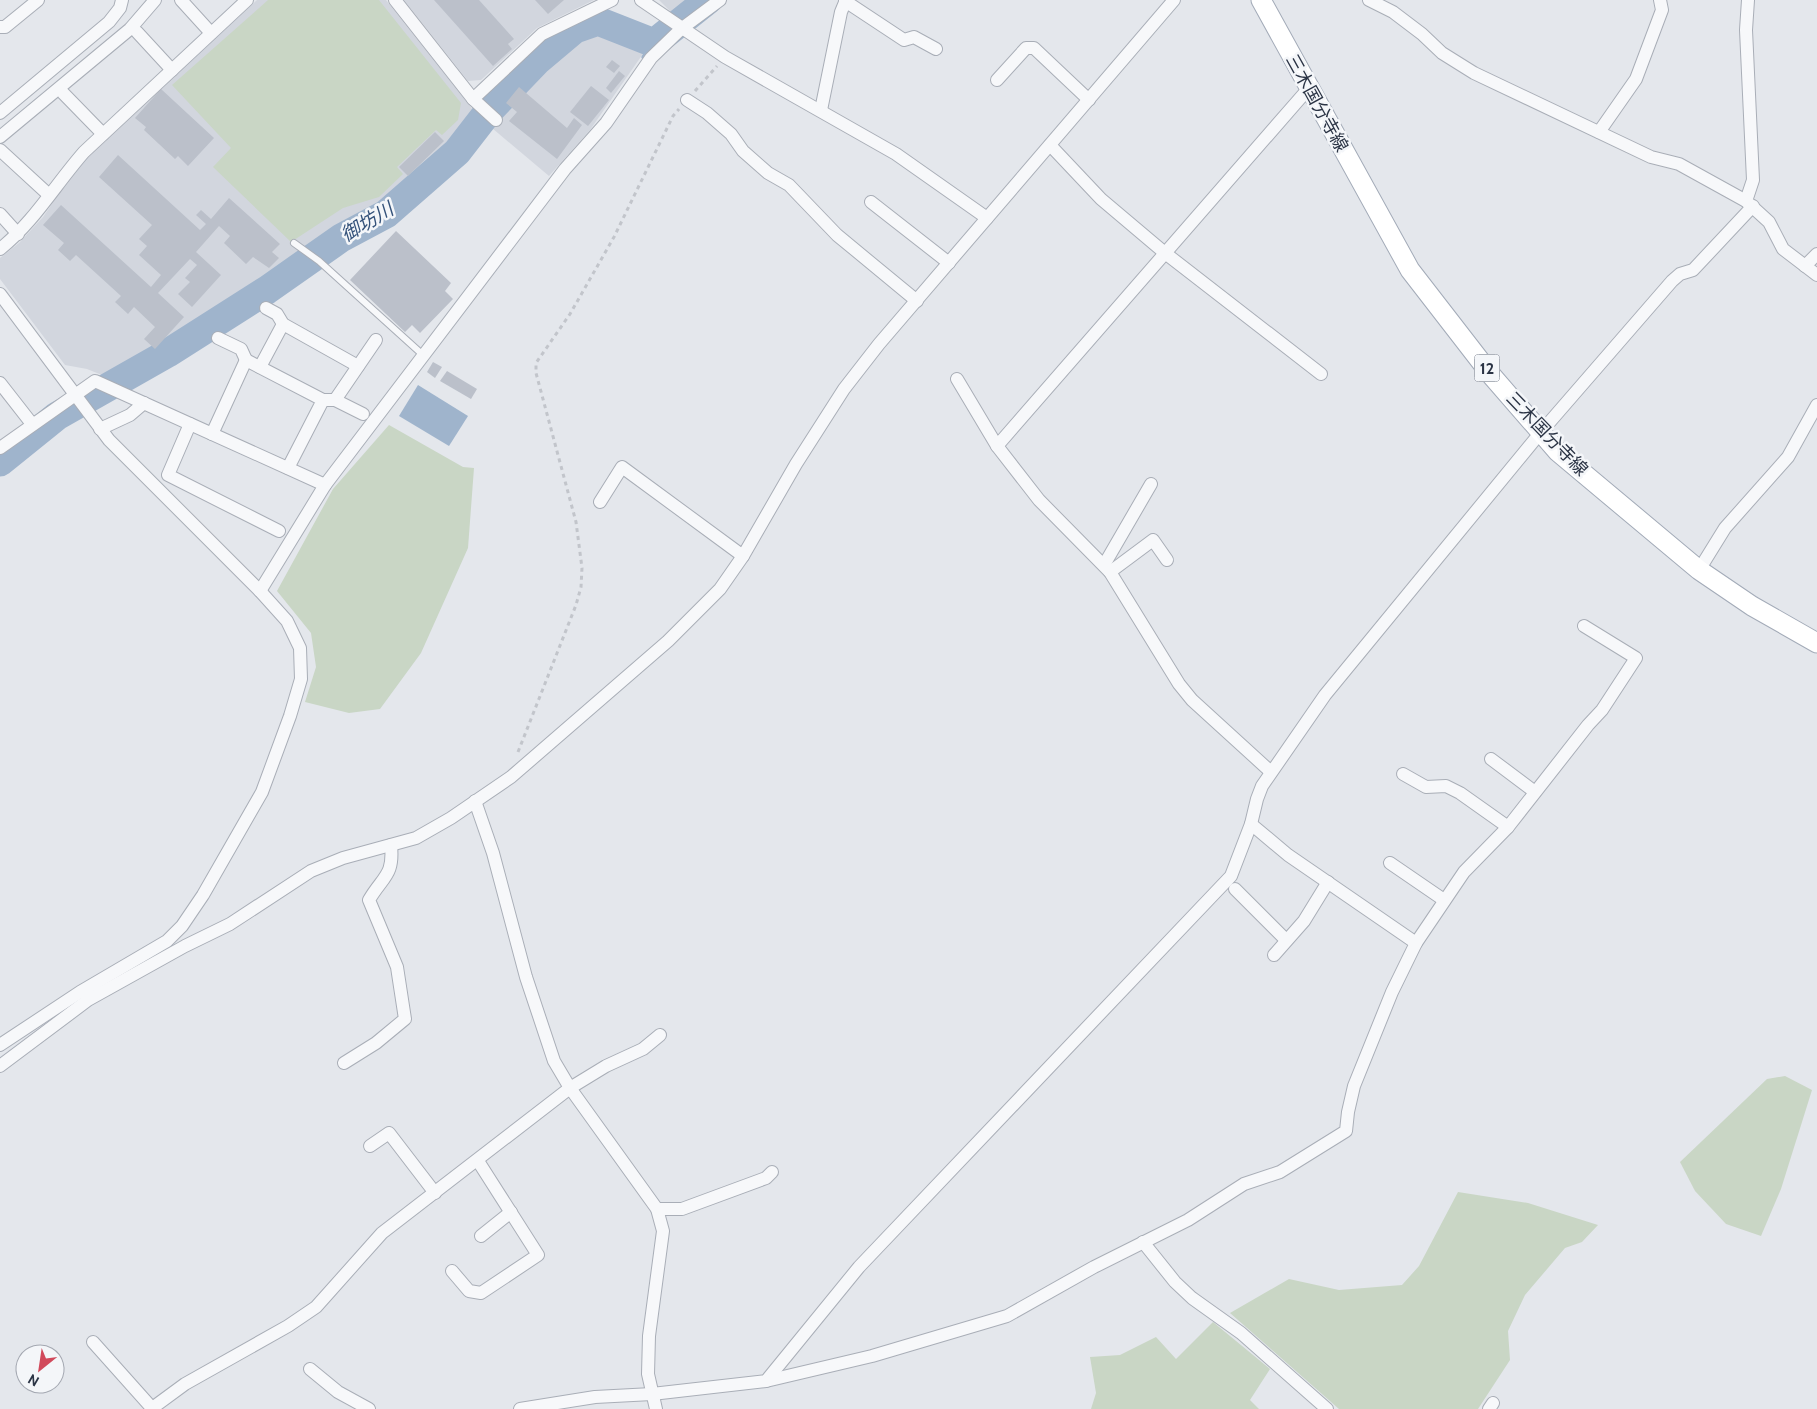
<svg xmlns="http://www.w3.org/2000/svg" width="1817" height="1409" viewBox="0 0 1817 1409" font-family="Cabin,'Noto Sans JP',sans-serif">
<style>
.built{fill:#d2d6de}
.green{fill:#c9d6c5}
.water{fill:#9fb4cc}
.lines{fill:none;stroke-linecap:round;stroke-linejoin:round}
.stream{stroke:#9fb4cc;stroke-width:5}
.river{stroke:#9fb4cc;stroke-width:29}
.building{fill:#bbc0ca}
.lane-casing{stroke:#a9aeb7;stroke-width:8}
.street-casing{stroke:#a9aeb7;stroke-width:14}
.primary-casing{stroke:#a3abb8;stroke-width:21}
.path{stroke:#c2c5cb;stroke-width:3;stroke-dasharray:4 4;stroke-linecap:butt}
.lane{stroke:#f7f8fa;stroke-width:6}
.street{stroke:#f7f8fa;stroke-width:12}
.primary{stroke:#fff;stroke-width:19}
.labels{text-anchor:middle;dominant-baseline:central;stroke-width:5;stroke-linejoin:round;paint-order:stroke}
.shield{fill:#f4f6f9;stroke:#676e7b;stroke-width:1}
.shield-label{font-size:16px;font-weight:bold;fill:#2b3445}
.street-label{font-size:18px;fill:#2b3445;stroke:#f4f6f9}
.water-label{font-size:19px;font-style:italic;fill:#34527a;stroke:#f4f6f9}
</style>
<rect width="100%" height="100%" fill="#e4e7ec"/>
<!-- built -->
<g class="built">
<path d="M257,0H386L473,110L454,141L415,182L378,212L334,232L152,354L107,377L87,369L65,365L0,279V258L19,243L43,217L76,169L110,134Z"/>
<path d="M404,0H594L537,28L481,80L468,81Z"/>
<path d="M659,0H700L676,17Z"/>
<path d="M594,25L627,35L647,48L590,130L549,176L486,123L524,79L572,36Z"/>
</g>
<!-- green -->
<g class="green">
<path d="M268,0H379L461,103L458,120L442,135L436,130L397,167L403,174L379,197L343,208L291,242L213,167L231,148L172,85Z"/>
<path d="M389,425L463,467L474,468L468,548L421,653L380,709L349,713L305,702L316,667L311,633L277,591L333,489Z"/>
<path d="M1785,1076L1812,1090L1781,1189L1761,1236L1726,1224L1695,1191L1680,1162L1767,1079Z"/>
<path d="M1458,1192L1528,1203L1598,1225L1582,1242L1565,1248L1525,1295L1508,1331L1510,1360L1478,1409H1339L1230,1313L1289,1279L1339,1290L1402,1285L1419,1266Z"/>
<path d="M1213,1322L1270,1369L1250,1400L1259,1409H1091L1096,1393L1090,1357L1120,1355L1156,1337L1176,1359Z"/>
</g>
<!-- water -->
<path class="water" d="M418,385L468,416L449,446L399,416Z"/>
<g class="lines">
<!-- stream -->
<path class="stream" d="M644,57L654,43"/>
<!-- river -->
<path class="river" d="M0,462L57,416L168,353L267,290L341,238L386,214L457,152L488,112L537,61L575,29L598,21L654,43L708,0"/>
</g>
<!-- building -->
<g class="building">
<path d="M434,0H479L514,39L508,44L512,49L493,66Z"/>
<path d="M535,0H564L548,14Z"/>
<path d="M612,60L620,66L614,73L606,67Z"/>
<path d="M619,71L625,76L611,93L606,88Z"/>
<path d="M591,86L609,100L588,126L570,112Z"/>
<path d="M519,87L567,128L574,118L582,125L557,159L509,121L517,112L506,103Z"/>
<path d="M161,89L214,138L188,166L178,156L175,159L144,130L146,127L135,118Z"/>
<path d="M435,132L444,141L408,176L399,167Z"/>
<path d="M118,155L200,230L206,224L196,215L201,210L211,219L229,198L280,244L272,252L279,258L269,268L253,257L246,264L224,243L230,236L219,226L196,252L221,275L192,307L178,294L190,282L185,278L197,265L190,259L158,293L184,317L155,349L144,339L155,327L134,307L128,314L115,302L121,296L76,255L70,261L58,250L64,243L43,225L61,205L151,287L161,275L139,255L147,246L139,239L152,225L99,177Z"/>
<path d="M396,231L451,283L445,291L453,299L420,333L412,325L405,332L350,280Z"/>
<path d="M433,362L442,367L435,378L427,372Z"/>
<path d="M447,371L477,389L471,399L440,381Z"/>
</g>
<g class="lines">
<!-- lane casing -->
<g class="lane-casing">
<path id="lane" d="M294,243L319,261L423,355"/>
</g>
<!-- street casing -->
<g class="street-casing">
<g id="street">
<path d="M181,0L211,33"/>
<path d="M395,0L473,99L542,34L612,0"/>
<path d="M641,0L725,57L896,154L987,218"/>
<path d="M1369,0L1393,12L1422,34L1442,53L1474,73L1651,157L1679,164L1746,201L1769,222L1783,249L1817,275"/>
<path d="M845,1L904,40L914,37L936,49"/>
<path d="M0,27H5L38,0"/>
<path d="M137,32L172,70"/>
<path d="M997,80L1026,48H1034L1089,100"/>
<path d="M63,93L103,134"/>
<path d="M473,99L496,120"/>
<path d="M687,100L707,113L731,134L743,151L768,173L789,185L837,235L917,301"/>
<path d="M821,110L841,12L846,0"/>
<path d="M0,113L109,22L120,8L122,0"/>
<path d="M1599,132L1636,79L1662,10L1660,0"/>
<path d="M0,137L130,29L155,0"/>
<path d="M1050,145L1101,199L1165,253L1321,374"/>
<path d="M0,150L49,195"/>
<path d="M1746,201L1753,180L1746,30L1748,0"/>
<path d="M871,202L949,263"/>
<path d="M0,214L18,234"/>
<path d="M0,249C34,222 55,185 84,152L247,0"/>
<path d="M1805,266L1817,254"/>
<path d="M0,294L109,440L260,591L287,621L300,648L301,679L290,716L262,792L203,895L182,926L167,941L80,992L0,1045"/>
<path d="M266,308L277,314L283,324L358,366"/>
<path d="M218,338L241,349L246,360"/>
<path d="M260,367L283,324"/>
<path d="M957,379L997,446L1039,500L1110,572L1179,684L1192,700L1271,772"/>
<path d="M0,383L32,424"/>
<path d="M323,400H335L376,340"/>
<path d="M335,400L363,414"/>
<path d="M190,424L168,475L279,531"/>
<path d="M100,429L130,415L144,403"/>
<path d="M212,434L246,360L323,400L288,468"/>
<path d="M997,446L1309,88"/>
<path d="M0,448L95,381L325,485"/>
<path d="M600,502L622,467L743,556"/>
<path d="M1104,565L1151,484"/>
<path d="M1699,570L1725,528L1788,457L1817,405"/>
<path d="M1110,572L1153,540L1167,560"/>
<path d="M260,591L325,485L565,169L606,123L651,58L681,29L720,0"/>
<path d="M1491,759L1535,792"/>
<path d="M1403,774L1426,787L1446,786L1460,793L1508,827"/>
<path d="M475,801L493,853L526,977L554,1061L570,1088L657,1209L663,1231L649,1336L648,1374L656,1409"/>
<path d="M1251,824L1288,855L1416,943"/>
<path d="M1390,863L1444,900"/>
<path d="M1235,889L1286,940"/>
<path d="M1274,955L1304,921L1328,882"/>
<path d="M344,1063L376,1043L405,1019L397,967L369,900C383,876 394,876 391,845"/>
<path d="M0,1066L88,1000L185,946L230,924L311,871L343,858L416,838L451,818L511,777L668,641L720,589L743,556L796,464L844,389L879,344L1174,0"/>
<path d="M370,1146L389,1133L435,1193"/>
<path d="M657,1209H682L766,1178L772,1172"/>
<path d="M481,1236L511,1212"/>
<path d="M1143,1242L1175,1282L1192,1298L1241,1333L1327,1409"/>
<path d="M452,1271L469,1291L481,1293L538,1255L478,1161"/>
<path d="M93,1342L151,1407"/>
<path d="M310,1369L338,1392L369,1409"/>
<path d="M766,1381L872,1356L1007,1316L1094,1267L1188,1220L1244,1184L1280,1172L1346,1131L1348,1112L1354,1086L1392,992L1416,943L1464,872L1508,827L1588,725L1602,710L1636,658L1584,626"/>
<path d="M151,1409L185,1384L288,1326L316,1307L382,1233L570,1088L606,1066L643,1049L660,1035"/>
<path d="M520,1409L595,1397L652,1394L766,1381L859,1267L1231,876L1251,824L1257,799L1262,786L1325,695L1541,432L1672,281L1680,274L1693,270L1753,206"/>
<path d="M1489,1409L1493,1403"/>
</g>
</g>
<!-- primary casing -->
<g class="primary-casing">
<path id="primary" d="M1261,0L1410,270L1492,376L1558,452L1699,570L1752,606L1817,643"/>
</g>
<!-- path -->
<g class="path">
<path d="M695,91L717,66"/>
<path d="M518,752L576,605L581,587L582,568L576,522L536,373V363L570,314L614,237L673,116L679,109"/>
</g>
<!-- lane -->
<use href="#lane" class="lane"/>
<!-- street -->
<use href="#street" class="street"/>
<!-- primary -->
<use href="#primary" class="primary"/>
</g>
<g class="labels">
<!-- shield labels -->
<rect class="shield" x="1474.5" y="354.5" width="25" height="27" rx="4"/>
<g class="shield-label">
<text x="1487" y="368">12</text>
</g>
<!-- street labels -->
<g class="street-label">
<text transform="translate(1317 103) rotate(61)">三木国分寺線</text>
<text transform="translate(1547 434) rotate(46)">三木国分寺線</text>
</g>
<!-- water labels -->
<g class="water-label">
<text transform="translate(367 222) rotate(-31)">御坊川</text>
</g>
</g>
<!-- north arrow -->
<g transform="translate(40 1369) rotate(210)"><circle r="24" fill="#f4f6f9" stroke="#a4a8b1"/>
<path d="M0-4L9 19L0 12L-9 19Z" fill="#d1495b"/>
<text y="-8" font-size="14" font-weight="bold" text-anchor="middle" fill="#2b3445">N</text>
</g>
</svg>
